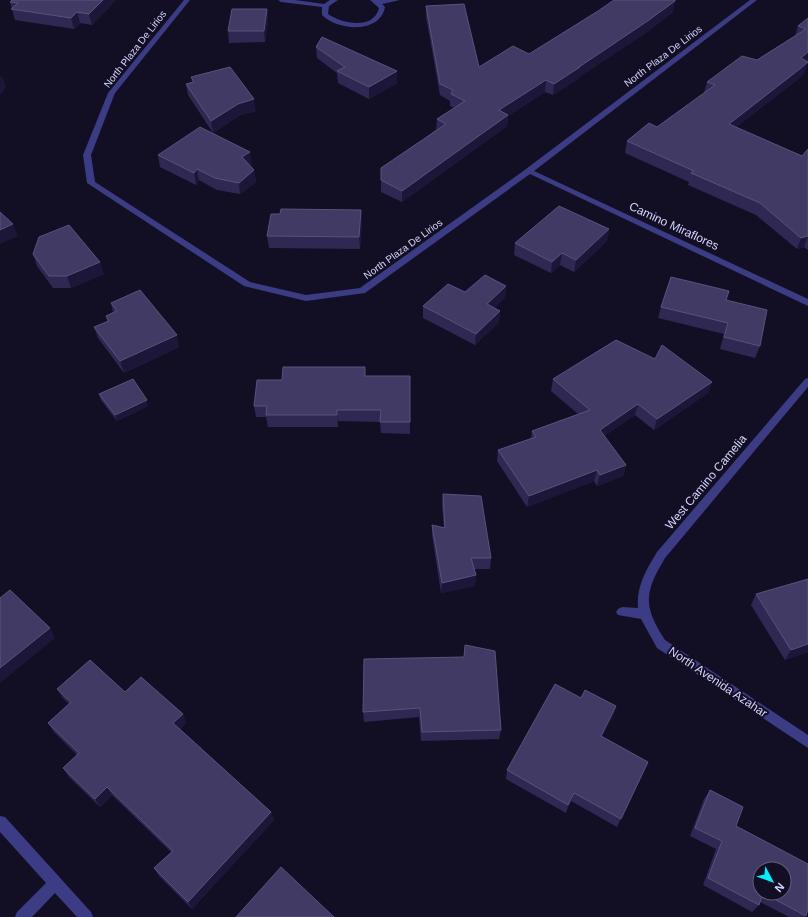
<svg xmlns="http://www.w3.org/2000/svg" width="808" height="917" viewBox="0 0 808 917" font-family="Helvetica,sans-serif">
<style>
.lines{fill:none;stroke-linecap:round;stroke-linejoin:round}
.minor{fill:#3b3c83;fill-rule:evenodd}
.wall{fill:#2f2853}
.shaded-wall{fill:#1c1639}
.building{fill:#413a65;stroke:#58527d}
.labels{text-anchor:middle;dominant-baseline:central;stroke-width:4;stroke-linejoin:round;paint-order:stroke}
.far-street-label{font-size:10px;fill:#d7d4fe;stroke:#120f25}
.street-label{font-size:12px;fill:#d7d4fe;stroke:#120f25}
</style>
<rect width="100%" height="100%" fill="#120f25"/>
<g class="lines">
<!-- minor -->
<g class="minor">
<path d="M184,0H190L115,93L91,155L95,182L250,282L306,295L360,288L526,169L750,0H757L534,171L808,299V306L530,174L365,293L306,301L244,286L87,183L83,155L108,93Z"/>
<path d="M278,0H295L324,4L330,0H338L329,6L328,14C342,24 374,30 379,8L370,0H400L382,4L385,7C380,34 338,31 322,15V7L281,2Z"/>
<path d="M808,378V387L665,558C644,593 643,606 665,640L808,735V748L657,648L641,619L618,615L616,612L618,609L622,607L638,608C636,587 646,570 657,552L805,379Z"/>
<path d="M0,816L5,817L91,912L93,917H77L55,893L32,917H15L17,912L46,883L0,832Z"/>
</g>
</g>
<!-- wall -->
<g class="wall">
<path d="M12,0H116L92,25L80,23L74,29L15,20L10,2Z"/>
<path d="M426,6L479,67L529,54L673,12L647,32L579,77L578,79L553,95L545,92L508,116L507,126L402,202L381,192V168L436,130L437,119L455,108L450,106V101L440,95L426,17Z"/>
<path d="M267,9L268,20L265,42L229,43L228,31Z"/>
<path d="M808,18V60L807,61L808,62L804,73L797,80L736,127L802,156L808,149V250L804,247L797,249L756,215L688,185L689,182L625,153L627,141L657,127L704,93L707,82L757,60L795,36L798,26Z"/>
<path d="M316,47L397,83L369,99L338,83L337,73L317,58Z"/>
<path d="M191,77L256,111L240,115L213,133L188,95L186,84L192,82Z"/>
<path d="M158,155L252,164L250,165L254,170L256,182L240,194L217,190L199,180L196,185L160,167Z"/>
<path d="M361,210L362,222L360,249L269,248L267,236L280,214Z"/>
<path d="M609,229L607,241L574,272L560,265L551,273L514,255L515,243Z"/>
<path d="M33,254L104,274L71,288H53L37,266Z"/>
<path d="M506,286L505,297L494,308L500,311L499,322L475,345L423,318V306L465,292Z"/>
<path d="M726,300L760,346L755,358L720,349L724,334L658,318L661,307Z"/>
<path d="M111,303L179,347L124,373L98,338L94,327L107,321L106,316L113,312Z"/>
<path d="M655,359L712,382L708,393L654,430L635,415L604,436L626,465L623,476L597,486L594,481L527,507L497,461L498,450L531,438L532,431L578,414L551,391L553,379Z"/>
<path d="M366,376H410V434L381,433L380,422L338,421V427H268L266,417H256L254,406L282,380Z"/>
<path d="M99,394L148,406L117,421L101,400Z"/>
<path d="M443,494L491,558L490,569H474L476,575L475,586L441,593L432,535V525L444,528L442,505Z"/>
<path d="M756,594L808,652L785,660L751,605Z"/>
<path d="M464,657L501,730L499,739L421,741L419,717L364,722L363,712Z"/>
<path d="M57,689L125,692L183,714L186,723L180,729L271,812L274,820L192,909L159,876L154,868L171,852L112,795L100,807L69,777L63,768L77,755L54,732L48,723L69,704L63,698Z"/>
<path d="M581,698L616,706L613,716L602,737L648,762L617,827L571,801L566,813L506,779L507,770Z"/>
<path d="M710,790L736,826L806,916L804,917H789L760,902L759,905L752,912L703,885L716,849L690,836L704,799Z"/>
</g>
<!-- shaded-wall -->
<g class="shaded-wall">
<path d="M103,0H116L92,25L89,14Z"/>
<path d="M675,1L673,12L647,32L579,77L578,79L553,95L554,84Z"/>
<path d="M267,9L268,20L265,42L264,31Z"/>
<path d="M77,12L80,23L74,29L71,18Z"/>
<path d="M808,52V60L797,69L801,58Z"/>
<path d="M808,62L804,73L797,80L726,135L729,124Z"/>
<path d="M397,71V83L369,99V87Z"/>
<path d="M2,75L6,87L0,95V78Z"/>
<path d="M546,80L545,92L508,116L507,126L402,202V191L499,110Z"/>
<path d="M254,99L256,111L240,115L213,133L211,121L238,104Z"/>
<path d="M250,152L252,164L244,169L242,157Z"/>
<path d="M197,169L199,180L196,185L194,173Z"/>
<path d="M254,170L256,182L240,194L239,183Z"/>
<path d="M361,210L362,222L360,249L359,237Z"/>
<path d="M13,224L18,236L0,244V230Z"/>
<path d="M609,229L607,241L574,272L576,260Z"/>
<path d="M808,236L804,247L797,249L801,238Z"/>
<path d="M562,253L560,265L551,273L552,262Z"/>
<path d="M100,262L104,274L71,288L67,276Z"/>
<path d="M506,286L505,297L486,316L487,304Z"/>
<path d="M500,311L499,322L475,345L476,334Z"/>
<path d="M177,335L179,347L124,373L120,361Z"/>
<path d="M712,382L708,393L654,430L657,419Z"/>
<path d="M147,400L148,406L117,421L115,415Z"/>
<path d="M638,404L635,415L597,441L600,430Z"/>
<path d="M337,410L338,421V427L337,415Z"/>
<path d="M626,465L623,476L597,486L600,475Z"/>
<path d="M597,470L594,481L527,507L529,496Z"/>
<path d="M476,575L475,586L441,593L442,583Z"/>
<path d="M50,628L55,638L0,683V668Z"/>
<path d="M808,644V652L785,660L791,650Z"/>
<path d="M616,706L613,716L598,745L601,736Z"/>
<path d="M183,714L186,723L177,732L173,723Z"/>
<path d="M107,787L112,795L100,807L95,799Z"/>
<path d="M574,793L571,801L566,813L568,805Z"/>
<path d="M271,812L274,820L192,909L188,902Z"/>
</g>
<!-- building -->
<g class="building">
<path d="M12,0H103L89,14L77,12L71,18L11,9L18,3L10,2Z"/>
<path d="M614,0H675V1L649,20L579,67H580L554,84L546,80L499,110L508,115L402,191L381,180V168L446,124L437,119L465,101L451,94L453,90L440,84L426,6L464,4L479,67L513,46L529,54L598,11Z"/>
<path d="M232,9H267L264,31H228Z"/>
<path d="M808,18V52L801,58L808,62L801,68L729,124L802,156L808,149V236L801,238L760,203L691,173L694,171L627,141L649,123L657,127L715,85L707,82L742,56L757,60L806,29L798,26Z"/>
<path d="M322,37L397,71L369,87L337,71L345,67L316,47Z"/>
<path d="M230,67L254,99L238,104L211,121L186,84L194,82L191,77Z"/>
<path d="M200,127L250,152L242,157L254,170L239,183L215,178L197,169L194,173L158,155Z"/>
<path d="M559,206L609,229L576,260L562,253L552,262L515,243Z"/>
<path d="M281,209L361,210L359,237L267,236L271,214H280Z"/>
<path d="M0,212L13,224L0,230Z"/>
<path d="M69,225L100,262L67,276H49L33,254L39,237Z"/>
<path d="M485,275L506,286L487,304L500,311L476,334L423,306L448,284L465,292Z"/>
<path d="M671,277L729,291L726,300L767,310L760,346L724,337L728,323L661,307Z"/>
<path d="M140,290L177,335L120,361L94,327L109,321L106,316L117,311L111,303Z"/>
<path d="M616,340L655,359L662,345L712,382L657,419L638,404L600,430L626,465L600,475L597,470L529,496L498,450L536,437L532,431L590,410L553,379Z"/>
<path d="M283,367H365V376H410V422H380L381,410H337V415H266L267,406H254L257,380H282Z"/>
<path d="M133,379L147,400L115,415L99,394Z"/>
<path d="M443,494L481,496L491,558H471L476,575L442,583L432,525L445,528Z"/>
<path d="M808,579V644L791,650L756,594Z"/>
<path d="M10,590L50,628L0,668V598Z"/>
<path d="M465,645L495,651L501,730L422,732L420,708L363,712L364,659L464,657Z"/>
<path d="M90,660L125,692L141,677L183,714L173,723L271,812L188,902L154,868L173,851L107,787L95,799L63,768L79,753L48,723L71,702L57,689Z"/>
<path d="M555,684L581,698L585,690L616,706L601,736L648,762L621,819L574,793L568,805L507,770Z"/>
<path d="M710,790L743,807L736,826L808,864V909L806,916L763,893H784V869H760V893H763L759,905L708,878L722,841L695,828Z"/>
<path d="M281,867L334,917H236Z"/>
</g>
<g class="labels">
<!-- far-street labels -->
<g class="far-street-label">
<text transform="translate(135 49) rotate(-52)">North Plaza De Lirios</text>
<text transform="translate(663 56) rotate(-37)">North Plaza De Lirios</text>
<text transform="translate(403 249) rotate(-36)">North Plaza De Lirios</text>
</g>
<!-- street labels -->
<g class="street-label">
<text transform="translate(674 226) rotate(25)">Camino Miraflores</text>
<text transform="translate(706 482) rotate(-50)">West Camino Camelia</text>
<text transform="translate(718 682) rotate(34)">North Avenida Azahar</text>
</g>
</g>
<!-- north arrow -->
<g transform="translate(772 881) rotate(131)"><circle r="19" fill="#120f25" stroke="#615e7c"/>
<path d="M0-3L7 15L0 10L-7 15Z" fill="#04eefb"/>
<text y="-6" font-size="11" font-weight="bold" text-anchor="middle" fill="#d7d4fe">N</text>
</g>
</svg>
